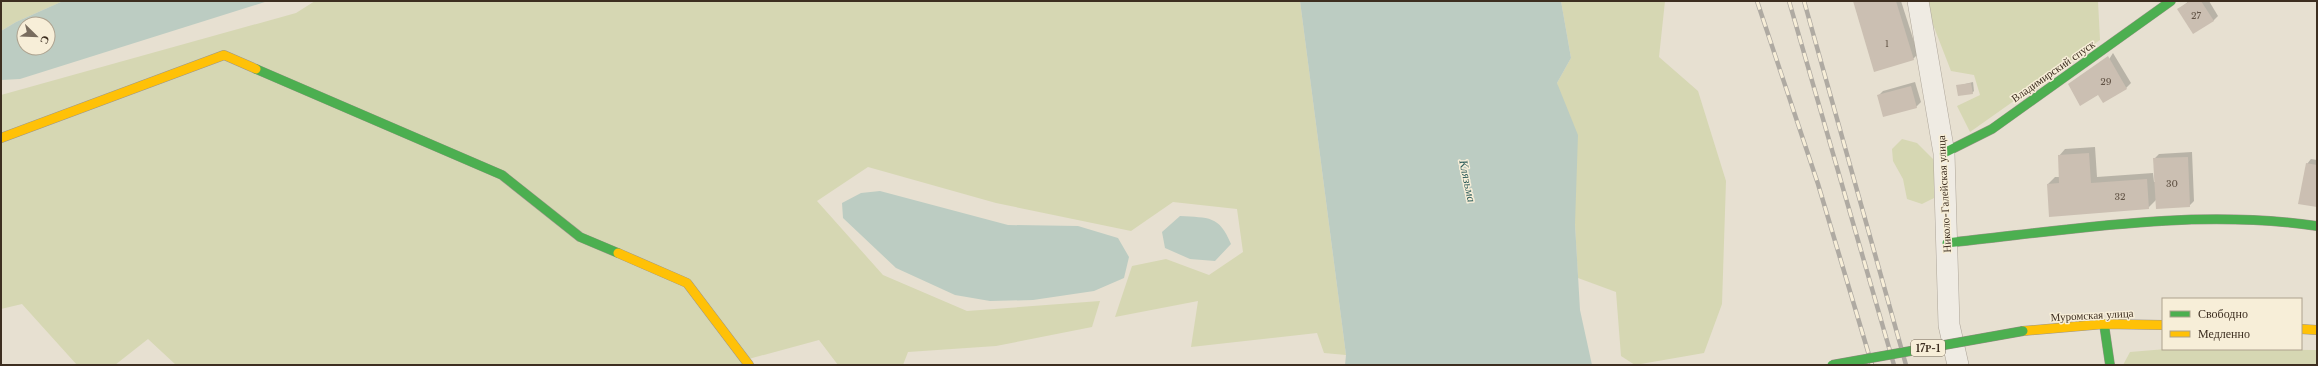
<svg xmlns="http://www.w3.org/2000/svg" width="2318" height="366" viewBox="0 0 2318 366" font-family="'Libre Baskerville',serif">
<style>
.green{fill:#d6d7b3}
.water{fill:#bcccc2;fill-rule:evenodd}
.shadow{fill:#0003}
.building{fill:#cbbfb2}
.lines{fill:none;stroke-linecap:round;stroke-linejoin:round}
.street-casing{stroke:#ada599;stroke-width:22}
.fast-casing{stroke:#9c958a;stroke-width:10}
.slow-casing{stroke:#9c958a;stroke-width:10}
.street{stroke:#efebe3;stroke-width:21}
.fast{stroke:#4caf50;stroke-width:9}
.slow{stroke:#ffc107;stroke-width:9}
.rail-casing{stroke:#afaaa2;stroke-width:4.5}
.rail{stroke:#f7eed8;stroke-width:3;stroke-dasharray:9;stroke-linecap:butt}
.fast-bridge-casing{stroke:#928b80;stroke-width:10;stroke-linecap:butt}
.fast-bridge{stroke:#4caf50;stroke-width:9}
.labels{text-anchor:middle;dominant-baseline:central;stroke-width:3;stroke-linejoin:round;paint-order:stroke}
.number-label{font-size:9px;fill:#605244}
.shield{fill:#f7eed8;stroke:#756857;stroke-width:1}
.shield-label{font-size:10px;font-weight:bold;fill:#3d2e20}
.street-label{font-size:11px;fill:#3d2e20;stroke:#f7eed8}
.water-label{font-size:12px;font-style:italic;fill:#2f5d5a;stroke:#f7eed8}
</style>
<rect width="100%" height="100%" fill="#e7e0d1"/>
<!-- green -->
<g class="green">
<path d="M1,1H63L16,22L1,31Z"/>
<path d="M315,1H1300L1346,355L1324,353L1317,333L1191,347L1198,301L1115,317L1132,266L1166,259L1209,275L1243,252L1237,209L1173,202L1131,231L996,203L868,167L817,201L883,275L967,311L1100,301L1092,327L996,346L908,352L903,365H838L819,340L745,360L747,365H176L148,339L115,365H77L22,304L1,309V95L296,13Z"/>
<path d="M1561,1H1665L1659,57L1698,91L1726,181L1722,304L1704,353L1635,365L1621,356L1616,292L1578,278L1575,224L1557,83L1571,58Z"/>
<path d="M1927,1H2098L2100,40L1970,132L1957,106L1980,95L1974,75L1951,71L1932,22Z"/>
<path d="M1902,139L1917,143L1936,162L1934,198L1922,204L1907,199L1903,179L1893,161L1892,149Z"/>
<path d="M2166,349L2316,350L2317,365H2123L2130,352Z"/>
</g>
<!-- water -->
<g class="water">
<path d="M63,1H268L20,79L1,80V31L16,22ZM24,24H48V48H24Z"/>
<path d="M1300,1H1561L1571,58L1557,83L1578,135L1575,224L1580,310L1592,365H1345L1346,355Z"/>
<path d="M880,191L1008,225L1078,226L1118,238L1129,257L1124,278L1094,291L1033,300L990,301L955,295L896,268L843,218L842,203L861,193Z"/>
<path d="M1180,216C1209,218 1219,215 1231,244L1215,261L1190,259L1165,248L1162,232Z"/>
</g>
<!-- shadow -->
<g class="shadow">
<path d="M1854,1H1901L1918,54L1913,59Z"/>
<path d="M2189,1H2209L2218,16L2213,21L2179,9Z"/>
<path d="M2113,53L2131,83L2126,88L2099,94L2081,104Z"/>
<path d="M1915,82L1921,102L1916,107L1878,96L1883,91Z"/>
<path d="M1973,82L1974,91L1972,93L1957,86Z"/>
<path d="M2095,147L2097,177L2153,173L2154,182H2155L2154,159L2159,154L2192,152L2194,201L2189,206L2156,200L2148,208L2048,184L2055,177H2060L2059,156L2065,149Z"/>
<path d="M2311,159L2317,160V206L2307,164Z"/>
</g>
<!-- building -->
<g class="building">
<path d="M1853,1H1896L1914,60L1874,72Z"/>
<path d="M2190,1H2201L2214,21L2193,34L2177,9Z"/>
<path d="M2108,56L2127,89L2103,103L2098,95L2080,106L2068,84Z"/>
<path d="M1971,83L1973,94L1958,96L1956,85Z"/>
<path d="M1911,86L1917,108L1883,117L1877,95Z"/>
<path d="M2089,153L2091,183L2147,179L2149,209L2049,217L2047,184L2059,183L2058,155Z"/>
<path d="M2188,157L2190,207L2156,209L2153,158Z"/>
<path d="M2306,163L2317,165V207L2298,204Z"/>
</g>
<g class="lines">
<!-- street casing -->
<g class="street-casing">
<path id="street" d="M1918,1L1944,153L1949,325L1958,365"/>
</g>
<!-- fast casing -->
<g class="fast-casing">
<g id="fast">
<path d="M256,69L502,175L580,237L618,253"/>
<path d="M1944,153L1992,129L2171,1"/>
<path d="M1947,243C2070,230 2194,208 2317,226"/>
<path d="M2104,324L2110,365"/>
</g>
</g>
<!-- slow casing -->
<g class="slow-casing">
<g id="slow">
<path d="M1,138L224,55L256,69"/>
<path d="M618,253L687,283L749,365"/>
<path d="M2301,329L2317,330"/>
<path d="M2023,331L2104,324L2163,325"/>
</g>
</g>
<!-- street -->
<use href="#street" class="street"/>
<!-- fast -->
<use href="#fast" class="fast"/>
<!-- slow -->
<use href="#slow" class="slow"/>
<!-- rail casing -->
<g class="rail-casing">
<g id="rail">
<path d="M1757,1L1818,184L1872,365"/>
<path d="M1789,1L1894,365"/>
<path d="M1804,1L1906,365"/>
</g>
</g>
<!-- rail -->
<use href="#rail" class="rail"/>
<!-- fast-bridge casing -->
<g class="fast-bridge-casing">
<path id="fast-bridge" d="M1832,365L2023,331"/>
</g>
<!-- fast-bridge -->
<use href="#fast-bridge" class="fast-bridge"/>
</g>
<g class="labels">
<!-- number labels -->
<g class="number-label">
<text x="2196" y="15">27</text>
<text x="1887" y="43">1</text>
<text x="2106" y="81">29</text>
<text x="2172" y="183">30</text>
<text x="2120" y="196">32</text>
</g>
<!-- shield labels -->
<rect class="shield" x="1911" y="340" width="34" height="16" rx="3"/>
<g class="shield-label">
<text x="1928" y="348">17Р-1</text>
</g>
<!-- street labels -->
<g class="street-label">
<text transform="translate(2053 71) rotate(-35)">Владимирский спуск</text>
<text transform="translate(1944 194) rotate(-93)">Николо-Галейская улица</text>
<text transform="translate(2092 315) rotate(-3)">Муромская улица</text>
</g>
<!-- water labels -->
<g class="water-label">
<text transform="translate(1468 181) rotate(78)">Клязьма</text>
</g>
</g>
<!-- border -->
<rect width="2318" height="366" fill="none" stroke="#3d2e20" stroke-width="4"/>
<!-- legend -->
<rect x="2162" y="298" width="140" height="52" fill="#f7eed8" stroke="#ada18e"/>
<rect x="2170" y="311" width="20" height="6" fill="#4caf50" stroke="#ada18e"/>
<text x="2198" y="318" font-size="12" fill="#3d2e20">Свободно</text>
<rect x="2170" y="331" width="20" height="6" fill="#ffc107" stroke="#ada18e"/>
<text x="2198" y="338" font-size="12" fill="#3d2e20">Медленно</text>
<!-- north arrow -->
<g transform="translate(36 36) rotate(113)"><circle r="19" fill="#f7eed8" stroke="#ada18e"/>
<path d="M0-3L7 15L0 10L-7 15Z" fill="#786c5e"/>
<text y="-6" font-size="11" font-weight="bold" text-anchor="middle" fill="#3d2e20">С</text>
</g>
</svg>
